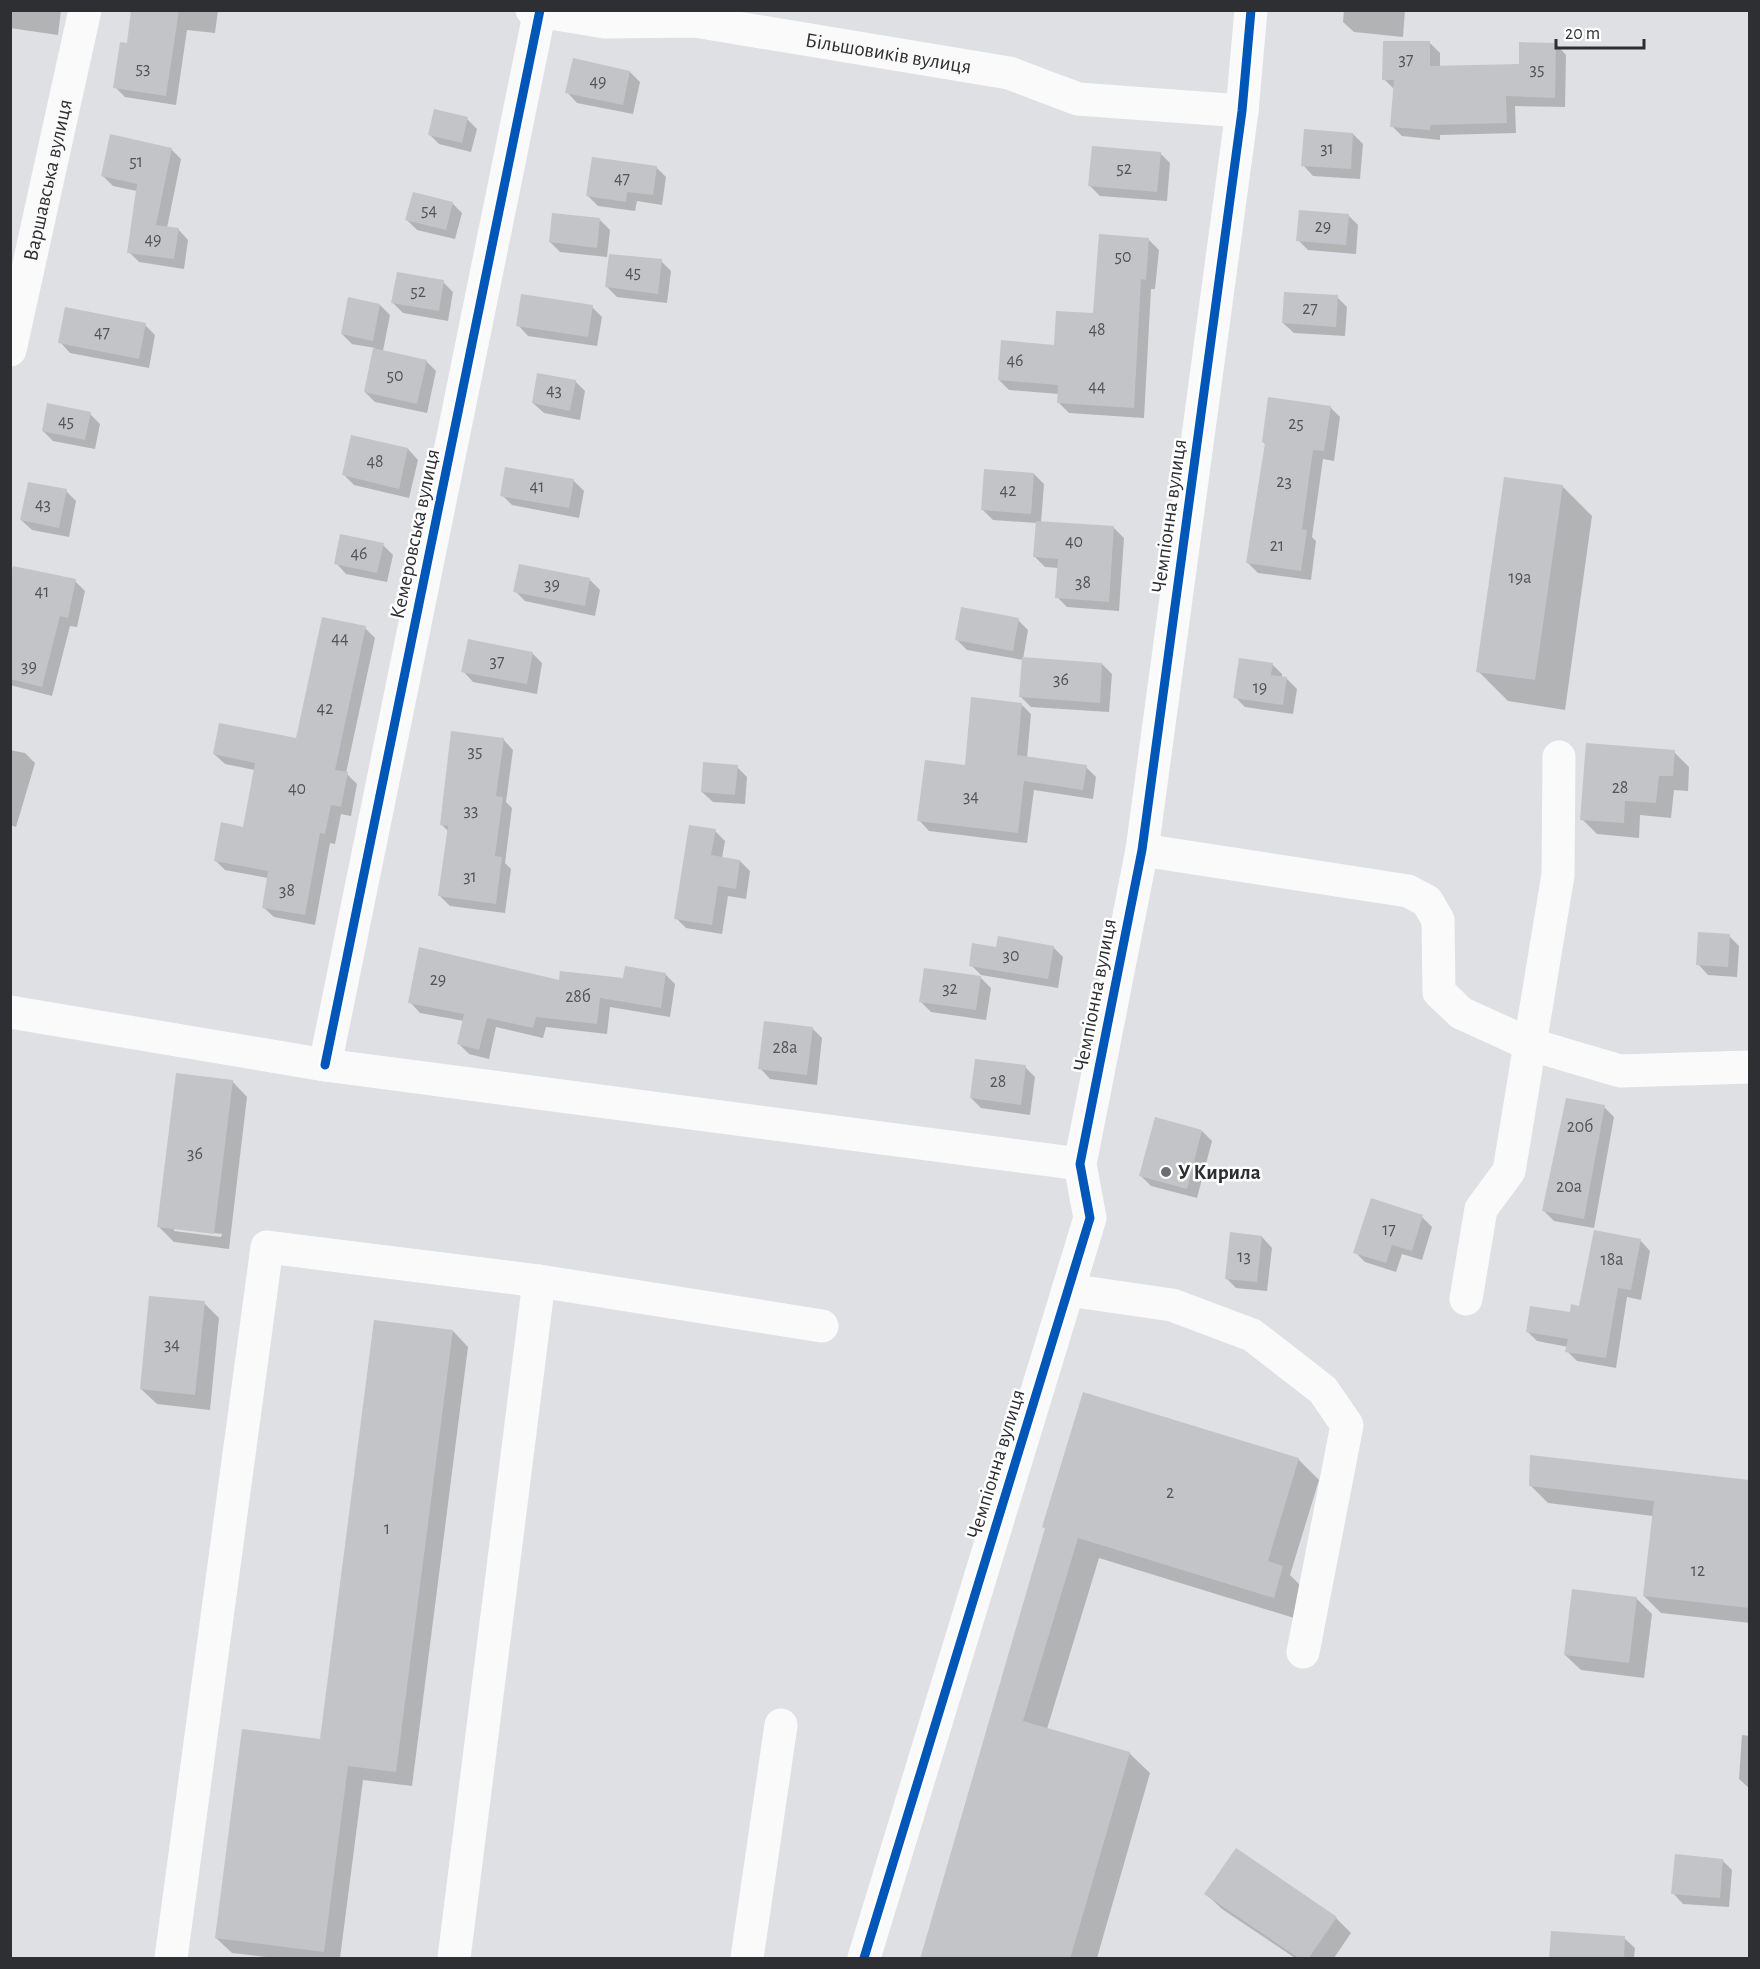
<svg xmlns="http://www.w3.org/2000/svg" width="1760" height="1969" viewBox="0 0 1760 1969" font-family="'Alegreya Sans',sans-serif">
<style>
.shadow{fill:#0003;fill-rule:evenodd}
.building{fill:#c3c4c7}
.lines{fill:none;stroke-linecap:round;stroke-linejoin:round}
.minor{stroke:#fafafb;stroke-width:33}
.cycleway-casing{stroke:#fff;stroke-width:13}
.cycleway{stroke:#0057b8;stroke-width:9}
.poi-dot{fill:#6c6d70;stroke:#fff;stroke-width:2}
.labels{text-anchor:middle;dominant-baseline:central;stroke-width:5;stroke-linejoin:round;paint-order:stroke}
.number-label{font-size:18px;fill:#535457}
.street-label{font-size:21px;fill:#2e2f32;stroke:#fff}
.poi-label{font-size:21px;font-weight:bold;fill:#2e2f32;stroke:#fff;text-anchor:start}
</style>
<rect width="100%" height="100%" fill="#dee0e3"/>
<!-- shadow -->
<g class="shadow">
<path d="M10,10H61L58,35L10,28Z"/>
<path d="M132,10H218L215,33L187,30L176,105L125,97L115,87L129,44Z"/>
<path d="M1344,10H1405L1403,37L1354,32L1343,22Z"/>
<path d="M1430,43L1440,53V68L1520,66L1556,44L1566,55L1565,107L1515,106L1516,133L1440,135V140L1402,136L1392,126L1395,90L1384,79Z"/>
<path d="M630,72L640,82L633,114L577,103L567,92Z"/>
<path d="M467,119L477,129L471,152L439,144L429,134Z"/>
<path d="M1353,134L1363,144L1360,179L1313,176L1303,165Z"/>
<path d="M171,149L181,159L167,228L178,229L188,240L184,269L139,262L129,252L137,191L113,186L103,176Z"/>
<path d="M1160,153L1170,163L1167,201L1100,196L1090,186Z"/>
<path d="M656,167L666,177L662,205L637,201L635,211L598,206L588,196Z"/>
<path d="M452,203L462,213L455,239L417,230L407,220Z"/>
<path d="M1348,215L1358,225L1356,254L1308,250L1298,240Z"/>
<path d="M600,220L610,230L607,257L560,252L550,242Z"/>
<path d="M1149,240L1159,250L1155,289H1151L1144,418L1069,413L1059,403V394L1009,390L999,380L1056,347L1094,315Z"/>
<path d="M661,261L671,271L667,303L617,297L607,287Z"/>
<path d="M443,282L453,292L448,321L403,313L393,303Z"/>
<path d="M1337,297L1347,307L1345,336L1294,333L1283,323Z"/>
<path d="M380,305L390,315L383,351L426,361L436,371L427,413L375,402L365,392L375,348L352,344L342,334Z"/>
<path d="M592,307L602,317L597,346L528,336L518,325Z"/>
<path d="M145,325L155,335L149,368L70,353L60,342Z"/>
<path d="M575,381L585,391L580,420L544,413L533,403Z"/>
<path d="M1330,407L1340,417L1334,461L1323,459L1312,537L1316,541L1311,580L1258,573L1248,563L1266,445L1263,442Z"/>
<path d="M90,414L100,424L95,449L53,441L43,431Z"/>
<path d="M353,436L408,449L418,460L409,498L354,485L344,475Z"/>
<path d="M507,469L574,481L584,491L579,518L512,505L502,495Z"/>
<path d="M1034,474L1044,484L1041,523L1114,528L1124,538L1119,611L1067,607L1057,597L1059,568L1045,567L1035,557L1037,523L993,520L982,509Z"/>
<path d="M1562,486L1592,516L1565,710L1508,701L1478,671Z"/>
<path d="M66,491L76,501L69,537L32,530L21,520Z"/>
<path d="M383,545L393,555L387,582L346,574L336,563Z"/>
<path d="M590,580L600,590L595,616L525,601L515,591Z"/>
<path d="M75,581L85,591L77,627L70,626L52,696L10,685V622Z"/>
<path d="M1018,620L1028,630L1023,659L1102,664L1112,674L1109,712L1031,707L1020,696L1023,660L967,650L957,640Z"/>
<path d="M365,628L375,638L346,773L357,784L351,816L341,814L335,844L330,843L315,925L274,917L263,907L268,878L225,870L215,860L244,828L255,770L225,764L214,754L297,740Z"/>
<path d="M532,653L542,663L537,694L473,682L463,671Z"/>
<path d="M1272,664L1282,674V678L1287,679L1297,689L1293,714L1245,707L1235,697Z"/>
<path d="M1021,704L1031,714L1027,758L1086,767L1096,777L1093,799L1034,790L1027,843L929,831L919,820Z"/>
<path d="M503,739L513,750L506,802L512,808L505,863L511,869L505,913L450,906L440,896L448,831L442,825Z"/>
<path d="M10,750L25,753L35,763L16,827L10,825Z"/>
<path d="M1674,752L1689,767L1688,791L1674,790L1671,818L1640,815L1639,838L1597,834L1582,819Z"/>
<path d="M737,767L747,777L745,804L713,802L702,792Z"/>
<path d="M715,831L725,841L722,858L740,861L750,871L746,899L728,896L722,934L686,928L676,918Z"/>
<path d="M1729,936L1739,946L1737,977L1708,975L1698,964Z"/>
<path d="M1053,947L1063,957L1058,988L981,975L971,965L997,949Z"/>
<path d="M665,974L675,984L670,1017L610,1007L607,1034L546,1027L543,1038L496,1027L489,1059L469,1054L459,1044L464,1021L420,1013L410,1002L560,982L624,979Z"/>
<path d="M981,978L991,988L986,1020L931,1012L921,1002Z"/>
<path d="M812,1028L822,1038L817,1085L770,1079L760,1068Z"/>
<path d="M1025,1067L1035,1077L1030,1115L981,1108L971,1098Z"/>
<path d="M232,1081L247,1097L229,1249L174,1242L159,1227ZM174,1228L222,1234L221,1237L174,1231Z"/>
<path d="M1604,1107L1614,1117L1594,1228L1554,1221L1544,1211Z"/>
<path d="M1202,1131L1212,1141L1197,1198L1151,1186L1141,1176Z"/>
<path d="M1422,1217L1432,1227L1422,1260L1402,1254L1396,1272L1365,1262L1355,1252Z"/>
<path d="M1262,1237L1272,1248L1267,1291L1236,1288L1226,1278Z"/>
<path d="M1640,1240L1650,1251L1641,1300L1627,1297L1616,1368L1577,1361L1567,1351L1568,1347L1537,1341L1527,1331L1571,1314L1580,1307Z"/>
<path d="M204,1303L219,1318L210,1410L157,1404L141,1389Z"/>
<path d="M453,1331L468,1347L412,1786L363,1780L340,1958H274L232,1953L216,1938L321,1741Z"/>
<path d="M1532,1457L1750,1482V1623L1661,1613L1644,1596L1653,1516L1548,1503L1531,1486Z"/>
<path d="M1298,1459L1319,1480L1290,1575L1303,1588L1294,1618L1099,1558L1047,1729L1129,1753L1150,1773L1097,1958H922L1046,1529L1043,1527Z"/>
<path d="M1636,1598L1652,1614L1644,1678L1581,1670L1565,1655Z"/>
<path d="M1742,1735L1750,1736V1789L1739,1779Z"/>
<path d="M1722,1860L1732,1870L1729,1907L1683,1904L1673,1893Z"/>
<path d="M1206,1894L1336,1918L1351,1933L1334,1958H1295L1222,1909Z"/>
<path d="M1624,1938L1635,1948L1634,1958H1550Z"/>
</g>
<!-- building -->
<g class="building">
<path d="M131,10H179L166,96L113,88L120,42L127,43Z"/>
<path d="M1383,41H1430V66L1519,64V42L1556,43L1555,98L1506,96L1507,123L1431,125L1430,130L1390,127L1394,80H1382Z"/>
<path d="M573,58L630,71L623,105L565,93Z"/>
<path d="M434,109L468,117L462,143L428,135Z"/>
<path d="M1304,129L1353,133L1351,169L1301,166Z"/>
<path d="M110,134L172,148L156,225L179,228L174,259L127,253L137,184L101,176Z"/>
<path d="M1092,146L1161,152L1157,192L1088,186Z"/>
<path d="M592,157L657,166L653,195L627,192L626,202L586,196Z"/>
<path d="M413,192L453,202L446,230L405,220Z"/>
<path d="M1299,210L1349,214L1346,245L1296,241Z"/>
<path d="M552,213L600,218L597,248L549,242Z"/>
<path d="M1099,234L1149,238L1146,280L1141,279L1134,408L1057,403L1058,385L998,380L1001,340L1054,345L1056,311L1093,313Z"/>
<path d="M609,254L662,259L658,294L605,287Z"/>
<path d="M397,272L444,280L439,311L391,303Z"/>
<path d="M1284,292L1338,295L1336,327L1282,323Z"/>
<path d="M521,294L593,305L588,337L516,326Z"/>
<path d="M348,297L380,304L373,341L341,334Z"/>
<path d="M65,307L146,323L139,359L58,343Z"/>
<path d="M373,348L427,360L417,404L364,392Z"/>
<path d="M537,373L576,380L570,411L532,403Z"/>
<path d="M1268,397L1331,406L1324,451L1313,450L1302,529L1307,530L1301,571L1246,563L1265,443L1262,442Z"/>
<path d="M47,403L91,412L85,440L42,431Z"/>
<path d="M351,435L408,448L399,489L342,475Z"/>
<path d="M505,467L574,479L569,508L500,496Z"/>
<path d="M984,469L1034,473L1031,514L981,510Z"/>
<path d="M1504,477L1563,485L1535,680L1476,672Z"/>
<path d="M28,482L67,489L59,528L20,520Z"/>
<path d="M1036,521L1114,526L1109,602L1055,598L1058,559L1033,557Z"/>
<path d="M340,534L384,543L377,573L334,564Z"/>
<path d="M519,564L590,578L585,606L513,592Z"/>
<path d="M13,566L76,579L68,618L60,616L42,687L10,679V578Z"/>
<path d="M961,607L1019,618L1013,651L955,640Z"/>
<path d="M322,617L366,626L335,770L348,772L341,807L331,805L325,834L320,833L305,915L262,908L268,871L214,861L221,822L243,827L255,763L213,754L219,723L296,738Z"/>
<path d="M468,639L533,652L527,684L461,672Z"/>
<path d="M1022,657L1102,663L1100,703L1019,697Z"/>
<path d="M1239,658L1273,663L1271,675L1287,677L1283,705L1233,698Z"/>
<path d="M971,697L1022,703L1017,755L1087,765L1083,790L1024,781L1018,833L917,821L925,760L965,765Z"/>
<path d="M451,731L504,738L496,796L503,797L495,856L502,857L496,904L438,896L448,826L440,825Z"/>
<path d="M1586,743L1675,750L1673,776H1659L1656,803L1625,801L1624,823L1580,820Z"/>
<path d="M703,762L738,765L735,795L701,792Z"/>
<path d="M689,825L716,829L711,855L740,860L736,889L718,886L712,925L674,919Z"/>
<path d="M1698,932L1730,934L1728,967L1696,965Z"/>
<path d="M998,936L1054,946L1048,979L969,966L972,943L996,947Z"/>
<path d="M419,947L559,980L560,971L623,978L625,966L666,973L661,1008L600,998L597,1024L536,1017L533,1028L487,1018L479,1050L457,1044L464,1014L408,1003Z"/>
<path d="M924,968L981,976L976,1010L919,1002Z"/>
<path d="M764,1021L813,1027L807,1075L758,1069Z"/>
<path d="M975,1059L1026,1065L1021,1105L970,1098Z"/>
<path d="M176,1073L233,1080L214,1234L157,1227Z"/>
<path d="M1566,1098L1605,1105L1584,1219L1542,1211Z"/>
<path d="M1155,1117L1202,1130L1187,1189L1139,1176Z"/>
<path d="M1371,1198L1423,1215L1412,1251L1392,1245L1386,1263L1353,1253Z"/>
<path d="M1594,1230L1641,1239L1631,1290L1618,1288L1606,1358L1565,1352L1568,1339L1526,1332L1530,1306L1570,1312L1571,1304L1579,1306Z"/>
<path d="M1230,1232L1262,1236L1257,1282L1225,1279Z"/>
<path d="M149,1296L205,1301L195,1395L140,1389Z"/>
<path d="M374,1320L453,1330L396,1772L348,1766L324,1952L215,1938L242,1729L320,1739Z"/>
<path d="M1083,1392L1299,1458L1268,1561L1283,1566L1274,1598L1078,1538L1023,1721L1130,1752L1070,1959H920L1045,1528L1042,1527Z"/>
<path d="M1530,1455L1749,1480V1608L1643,1596L1654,1501L1529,1486Z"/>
<path d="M1572,1589L1637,1597L1629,1663L1564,1655Z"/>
<path d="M1236,1848L1337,1917L1308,1959H1300L1204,1894Z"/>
<path d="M1675,1854L1723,1859L1720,1898L1671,1894Z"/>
<path d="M1551,1931L1625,1936L1624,1959H1549Z"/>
</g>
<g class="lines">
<!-- minor -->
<g class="minor">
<path id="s1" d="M532,10L605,22L695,21L1009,73L1078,99L1242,111"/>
<path id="s2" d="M10,350L85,10"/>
<path d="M1142,850L1408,891L1427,901L1438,920L1439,992L1461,1013L1529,1044L1620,1071L1750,1067"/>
<path d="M10,1012L325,1065L1080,1164"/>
<path d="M325,1065L540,10"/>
<path d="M1068,1290L1172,1305L1252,1335L1323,1390L1347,1425L1303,1652"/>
<path d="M1466,1299L1481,1209L1509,1171L1558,875L1559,757"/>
<path d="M171,1958L267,1247L539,1281L822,1326"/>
<path d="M454,1958L539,1281"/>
<path d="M747,1958L781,1725"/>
<path d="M864,1958L1090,1218L1080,1164L1142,850L1242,111L1251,10"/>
</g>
<!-- cycleway casing -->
<g class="cycleway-casing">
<g id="cycleway">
<path d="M325,1065L540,10"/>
<path d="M864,1958L1090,1218L1080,1164L1142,850L1242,111L1251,10"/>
</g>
</g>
<!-- cycleway -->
<use href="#cycleway" class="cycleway"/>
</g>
<!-- markers -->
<circle class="poi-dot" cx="1166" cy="1172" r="6"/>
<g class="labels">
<!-- number labels -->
<g class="number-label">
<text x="1406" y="60">37</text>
<text x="143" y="69">53</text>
<text x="1537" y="70">35</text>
<text x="598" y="82">49</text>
<text x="1327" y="149">31</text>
<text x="136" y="162">51</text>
<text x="1124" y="169">52</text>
<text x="622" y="179">47</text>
<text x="429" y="211">54</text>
<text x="1323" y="227">29</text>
<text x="153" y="240">49</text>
<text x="1123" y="257">50</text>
<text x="633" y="273">45</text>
<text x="418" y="292">52</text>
<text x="1310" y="309">27</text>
<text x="1097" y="330">48</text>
<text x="102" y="333">47</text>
<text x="1015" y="361">46</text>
<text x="395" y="376">50</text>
<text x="1097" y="387">44</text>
<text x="554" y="391">43</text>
<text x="66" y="422">45</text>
<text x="1296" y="424">25</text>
<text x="375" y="462">48</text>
<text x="1284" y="482">23</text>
<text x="537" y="487">41</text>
<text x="1008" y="491">42</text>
<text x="43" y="505">43</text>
<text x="1074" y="542">40</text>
<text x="1277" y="546">21</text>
<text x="359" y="554">46</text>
<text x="1520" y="578">19а</text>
<text x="1083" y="583">38</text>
<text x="552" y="585">39</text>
<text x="42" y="592">41</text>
<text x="340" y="639">44</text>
<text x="497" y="662">37</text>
<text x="29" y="667">39</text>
<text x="1061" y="680">36</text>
<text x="1260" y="688">19</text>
<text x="325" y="709">42</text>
<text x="475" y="752">35</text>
<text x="1620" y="788">28</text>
<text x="297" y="789">40</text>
<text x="971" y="797">34</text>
<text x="471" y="811">33</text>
<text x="470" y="877">31</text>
<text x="287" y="891">38</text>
<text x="1011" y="956">30</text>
<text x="438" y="980">29</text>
<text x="950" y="989">32</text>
<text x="578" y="997">28б</text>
<text x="785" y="1048">28а</text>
<text x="998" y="1082">28</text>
<text x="1580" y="1127">20б</text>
<text x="195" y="1154">36</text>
<text x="1569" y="1187">20а</text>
<text x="1389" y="1230">17</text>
<text x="1244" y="1257">13</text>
<text x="1612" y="1260">18а</text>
<text x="172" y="1345">34</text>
<text x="1170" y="1493">2</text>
<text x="387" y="1529">1</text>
<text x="1698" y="1571">12</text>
</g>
<!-- street labels -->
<g class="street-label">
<text stroke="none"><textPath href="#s1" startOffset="360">Більшовиків вулиця</textPath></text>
<text stroke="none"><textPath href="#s2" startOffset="174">Варшавська вулиця</textPath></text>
<text transform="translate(1169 516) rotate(-82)">Чемпіонна вулиця</text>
<text transform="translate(415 534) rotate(-78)">Кемеровська вулиця</text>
<text transform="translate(1095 995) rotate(-79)">Чемпіонна вулиця</text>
<text transform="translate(996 1464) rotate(-73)">Чемпіонна вулиця</text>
</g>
<!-- poi labels -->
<g class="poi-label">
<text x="1178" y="1172">У Кирила</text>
</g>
</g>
<!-- border -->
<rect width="1760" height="1969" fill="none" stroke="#2e2f32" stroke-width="24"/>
<!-- scale -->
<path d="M1556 39v9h88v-9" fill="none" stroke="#2e2f32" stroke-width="3"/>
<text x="1565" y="39" font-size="18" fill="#2e2f32" stroke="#ffffff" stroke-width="4.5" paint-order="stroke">20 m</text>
</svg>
